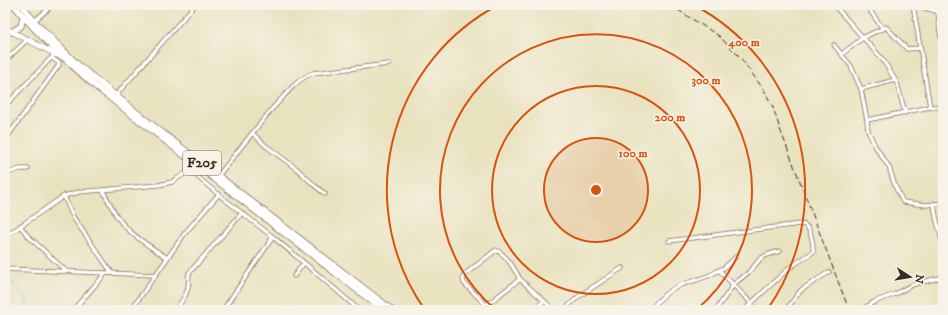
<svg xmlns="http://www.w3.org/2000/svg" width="948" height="315" viewBox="0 0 948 315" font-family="'IM FELL DW Pica',serif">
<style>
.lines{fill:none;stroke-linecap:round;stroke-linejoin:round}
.stream{stroke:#5fb5dc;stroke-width:1}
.street-casing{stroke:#786a56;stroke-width:5}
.secondary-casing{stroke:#786a56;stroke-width:6}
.primary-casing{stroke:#786a56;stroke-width:7}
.street{stroke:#fff;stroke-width:3.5}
.secondary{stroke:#fff;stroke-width:5}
.primary{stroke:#fff;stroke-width:5.5}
.rail{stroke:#3b2a1e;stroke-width:1;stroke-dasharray:6 3;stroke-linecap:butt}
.ring{fill:none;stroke:#d7540e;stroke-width:2}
.labels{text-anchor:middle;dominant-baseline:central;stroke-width:3;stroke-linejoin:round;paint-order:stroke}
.shield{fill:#f7f3e8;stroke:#73665b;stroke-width:1}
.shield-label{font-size:14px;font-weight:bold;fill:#3b2a1e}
.centre{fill:#d7540e;stroke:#f7f3e8;stroke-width:2}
.ring-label{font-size:12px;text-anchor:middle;font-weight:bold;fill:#d7540e;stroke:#f7f3e8;stroke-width:3;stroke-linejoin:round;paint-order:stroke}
</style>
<rect width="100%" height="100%" fill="#f7f3e8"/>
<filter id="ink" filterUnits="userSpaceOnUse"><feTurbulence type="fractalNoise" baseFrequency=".025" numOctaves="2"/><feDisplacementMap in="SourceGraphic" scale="8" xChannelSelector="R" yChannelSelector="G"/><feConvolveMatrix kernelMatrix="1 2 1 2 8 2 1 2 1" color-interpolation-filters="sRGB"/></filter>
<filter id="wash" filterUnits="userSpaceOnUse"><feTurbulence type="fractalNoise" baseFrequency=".012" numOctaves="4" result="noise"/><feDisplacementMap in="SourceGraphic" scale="16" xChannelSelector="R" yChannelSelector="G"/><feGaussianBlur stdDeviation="0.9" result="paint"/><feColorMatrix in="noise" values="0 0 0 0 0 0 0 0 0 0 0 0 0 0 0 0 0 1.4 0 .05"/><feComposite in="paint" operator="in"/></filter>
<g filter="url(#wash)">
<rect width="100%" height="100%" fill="#e9e2bf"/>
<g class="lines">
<!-- stream -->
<path class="stream" d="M5,276C9,279 11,282 14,285C23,295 27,295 28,310"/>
</g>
</g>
<g filter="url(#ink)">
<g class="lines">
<!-- street casing -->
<g class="street-casing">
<g id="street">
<path d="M834,5L883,60L897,83L905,113"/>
<path d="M871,5V12L883,29"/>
<path d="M913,5L930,107"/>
<path d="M914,5L943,13"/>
<path d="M938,12L940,33L943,43"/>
<path d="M34,21L53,5"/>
<path d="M834,45L851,66L861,89L867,120L930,107H943"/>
<path d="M842,54L864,37L886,27L907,49L921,48"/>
<path d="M5,61L28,39"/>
<path d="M861,89L895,80"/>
<path d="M116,95L195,5"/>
<path d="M5,106L53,56"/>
<path d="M867,120L868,131L875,146L889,167L895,186L903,202L926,205L934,204L936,217L943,245"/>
<path d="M252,133L266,146L297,169L314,185L325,194"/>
<path d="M5,140L59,65V63L52,58"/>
<path d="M190,170C216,194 245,215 273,237C302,261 331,285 359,310"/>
<path d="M5,174L20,169H28"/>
<path d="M218,176C236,153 254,131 272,109C284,97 296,79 313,73L389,64"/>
<path d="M103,191C108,200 113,210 118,218C131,236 150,246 167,258"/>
<path d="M64,196L73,217L112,273"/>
<path d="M934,204L943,203"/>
<path d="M20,226L28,236L66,271"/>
<path d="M6,236L64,196L79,192L158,185L172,182L190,170L195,164"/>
<path d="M669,241L800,224C802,224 805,225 806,226C811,230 814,247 813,252L789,268L744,310"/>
<path d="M5,269L155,275"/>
<path d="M719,270L724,268L737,256"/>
<path d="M294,276L304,263"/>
<path d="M73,310L106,273"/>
<path d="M131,310L185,233L219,194"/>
<path d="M176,310L185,296L188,288L189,273L242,213"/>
<path d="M223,310L273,237"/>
<path d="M480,310L520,279L554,310"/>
<path d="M493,310L486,305L464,283L463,279L464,275L496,250C507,255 514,269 520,279"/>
<path d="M532,310L544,301"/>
<path d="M564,310L578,297L622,268"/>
<path d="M650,310C658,300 669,289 681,285C694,280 708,278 719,270L751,303L754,310"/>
<path d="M715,310L718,307L734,284L749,272L761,258L767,255L780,251"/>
<path d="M786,310L801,290L829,272"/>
<path d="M837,310H839"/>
<path d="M861,310L874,302L895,294L908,287L918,283L943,277"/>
</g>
</g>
<!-- secondary casing -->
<g class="secondary-casing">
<path id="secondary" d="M5,28L61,57"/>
</g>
<!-- primary casing -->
<g class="primary-casing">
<g id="primary">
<path d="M14,5C38,35 67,61 95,86L383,310"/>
<path d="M22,5L34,21L78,65L142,117L392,310"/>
<path d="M12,32L21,26L23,17"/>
</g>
</g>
<!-- street -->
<use href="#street" class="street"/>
<!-- secondary -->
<use href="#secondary" class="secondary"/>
<!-- primary -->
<use href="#primary" class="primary"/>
<!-- rail -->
<path class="rail" d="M670,5L719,36L740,57L764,90L772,105L780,129L849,310"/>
</g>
</g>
<!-- distance rings -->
<circle cx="596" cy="190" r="52" fill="#d7540e" fill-opacity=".12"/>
<g class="ring">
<circle cx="596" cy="190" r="52"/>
<circle cx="596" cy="190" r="104"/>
<path d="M496 310A156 156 0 1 1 696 310"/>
<path d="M425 310A209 209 0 0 1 498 5M694 5A209 209 0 0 1 767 310"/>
</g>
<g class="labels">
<!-- shield labels -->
<rect class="shield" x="183" y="151" width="38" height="24" rx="3"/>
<g class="shield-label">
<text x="202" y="163">F205</text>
</g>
</g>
<circle cx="596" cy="190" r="6" class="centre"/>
<g class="ring-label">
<text x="744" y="46">400 m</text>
<text x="706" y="84">300 m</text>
<text x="670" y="121">200 m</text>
<text x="633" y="157">100 m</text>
</g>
<!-- margin -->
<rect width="948" height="315" fill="none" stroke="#f7f3e8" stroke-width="20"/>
<!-- north arrow -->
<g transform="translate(910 277) rotate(102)" stroke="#f7f3e8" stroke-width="3" paint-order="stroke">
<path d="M0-3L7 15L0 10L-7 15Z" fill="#3b2a1e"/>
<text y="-6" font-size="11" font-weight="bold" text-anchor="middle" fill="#3b2a1e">N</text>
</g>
</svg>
